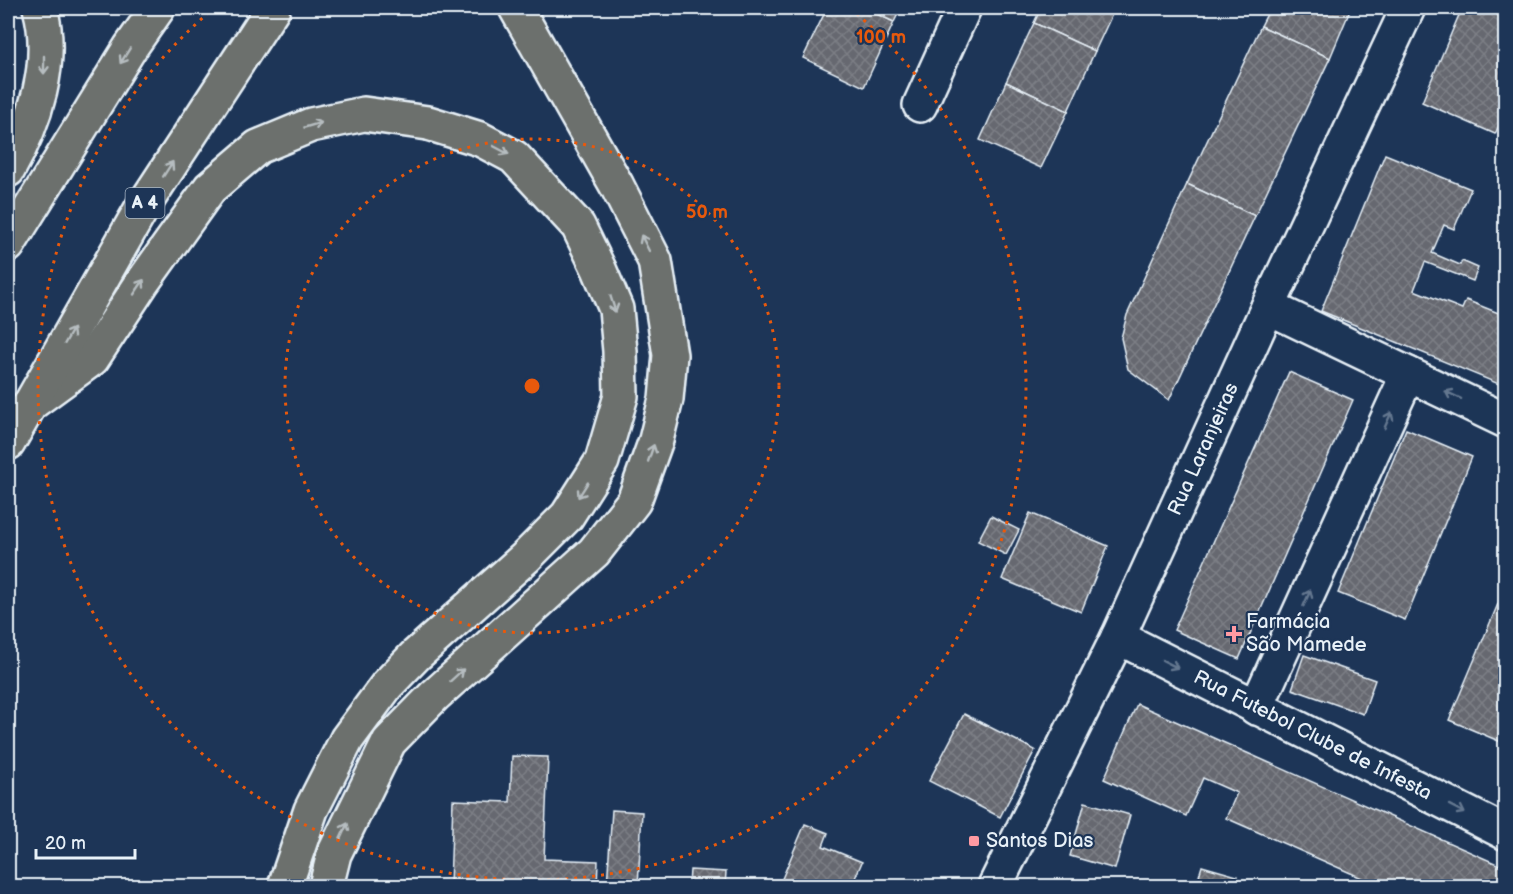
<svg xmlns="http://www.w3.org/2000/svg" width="1513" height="894" viewBox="0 0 1513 894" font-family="'Balsamiq Sans',sans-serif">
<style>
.building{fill:url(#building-cross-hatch);stroke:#e8f1f8;stroke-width:1.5}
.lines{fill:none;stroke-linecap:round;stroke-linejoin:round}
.minor-casing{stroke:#e8f1f8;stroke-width:38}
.highway-casing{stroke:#e8f1f8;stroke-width:38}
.minor{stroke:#1d3557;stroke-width:33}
.highway{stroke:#6c706d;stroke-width:33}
.oneway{stroke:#b6bdc0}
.oneway2{stroke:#64778f}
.ring{fill:none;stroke:#e8590c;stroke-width:3;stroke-dasharray:3 6}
.poi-dot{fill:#ff9aa2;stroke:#1d3557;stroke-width:2}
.labels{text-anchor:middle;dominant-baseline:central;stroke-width:4.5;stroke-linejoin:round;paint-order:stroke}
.shield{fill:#1d3557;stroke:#abb9c8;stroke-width:1.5}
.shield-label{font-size:18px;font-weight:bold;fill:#e8f1f8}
.street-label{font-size:20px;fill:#e8f1f8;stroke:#1d3557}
.poi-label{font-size:20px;fill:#e8f1f8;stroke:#1d3557;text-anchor:start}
.centre{fill:#e8590c;stroke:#1d3557;stroke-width:3}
.ring-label{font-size:18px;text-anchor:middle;font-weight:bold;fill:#e8590c;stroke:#1d3557;stroke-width:4.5;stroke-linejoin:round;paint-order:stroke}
</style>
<defs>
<pattern id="building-cross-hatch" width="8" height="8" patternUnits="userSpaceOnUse" patternTransform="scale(1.5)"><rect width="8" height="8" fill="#666870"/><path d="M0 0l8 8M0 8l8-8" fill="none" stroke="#7c7e85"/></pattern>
</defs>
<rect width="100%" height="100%" fill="#1d3557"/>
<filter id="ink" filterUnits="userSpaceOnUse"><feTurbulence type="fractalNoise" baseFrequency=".0167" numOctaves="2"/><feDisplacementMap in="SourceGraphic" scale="12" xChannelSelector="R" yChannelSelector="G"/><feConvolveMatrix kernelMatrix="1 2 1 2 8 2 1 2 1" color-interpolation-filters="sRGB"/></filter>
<g filter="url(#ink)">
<!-- building -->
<g class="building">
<path d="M827,8H864L894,22L864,87L803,58Z"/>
<path d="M864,8H901L894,22Z"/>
<path d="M1041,8H1115L1095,51L1034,23Z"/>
<path d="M1270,8H1351L1330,58L1261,26Z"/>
<path d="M1462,8H1506V111L1495,134L1422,102Z"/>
<path d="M1034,23L1095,51L1068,111L1006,82Z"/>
<path d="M1261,26L1330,58L1255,216L1187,184Z"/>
<path d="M1006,82L1068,111L1041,168L980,140Z"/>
<path d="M1385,154L1471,189L1454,229L1444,225L1432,253L1460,265L1462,261L1478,268L1473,281L1425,262L1414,290L1462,309L1466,300L1506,316V387L1321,311Z"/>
<path d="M1187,184L1255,216L1169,400L1128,369L1121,338L1127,315Z"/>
<path d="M1289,372L1353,400L1239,659L1174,630Z"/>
<path d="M1406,429L1472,457L1405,620L1338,593Z"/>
<path d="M1030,513L1108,546L1081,612L1002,579Z"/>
<path d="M991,516L1019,530L1006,555L978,541Z"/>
<path d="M1506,585V744L1449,720Z"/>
<path d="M1304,655L1375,680L1363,714L1292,689Z"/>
<path d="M1137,704L1506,868V886H1380L1226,818L1237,793L1203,778L1186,816L1104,779Z"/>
<path d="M964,714L1035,750L1000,817L929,781Z"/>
<path d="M512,756L548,757L544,859L598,861L597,886H450L453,800L510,802Z"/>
<path d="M1085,802L1130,815L1115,869L1070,856Z"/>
<path d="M612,810L642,812L638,886H607Z"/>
<path d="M805,824L828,833L823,846L862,862L852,885L855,886H779Z"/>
<path d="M1202,866L1237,876L1234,886H1196Z"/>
<path d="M690,870L726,872L725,886H689Z"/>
</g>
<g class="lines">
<!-- minor casing -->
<g class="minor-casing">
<g id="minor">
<path d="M920,105L964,8"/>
<path d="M1268,307L1506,421"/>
<path id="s1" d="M1118,637L1506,833"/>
<path d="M1256,708L1408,374"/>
<path id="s2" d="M995,886L1118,637L1268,307L1408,8"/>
</g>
</g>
<!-- highway casing -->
<g class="highway-casing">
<g id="highway">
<path d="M8,170C35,123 55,62 40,8"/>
<path d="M8,245L130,48L158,8"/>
<path d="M29,405L92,359L142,283L210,188L258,147L311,125L364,114L428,123L480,139L514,157L578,226L599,269L616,309L620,351L621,396L602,461L567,516L525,558L415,656L387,685L347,739L311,810L285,886"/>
<path d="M8,443L142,208L273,8"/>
<path d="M326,886L334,854L389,742L434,696L594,552L634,501L656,440L666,399L670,355L655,261L617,186L516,8"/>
</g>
</g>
<!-- minor -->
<use href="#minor" class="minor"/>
<!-- highway -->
<use href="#highway" class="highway"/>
</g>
<!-- one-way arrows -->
<defs><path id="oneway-shaft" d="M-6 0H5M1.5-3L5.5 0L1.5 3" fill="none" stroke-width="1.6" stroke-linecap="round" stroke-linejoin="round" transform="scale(1.5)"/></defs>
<g class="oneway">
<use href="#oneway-shaft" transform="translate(125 56) rotate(122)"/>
<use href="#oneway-shaft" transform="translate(44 65) rotate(90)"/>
<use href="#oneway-shaft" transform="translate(313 125) rotate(-16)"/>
<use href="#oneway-shaft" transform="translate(501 150) rotate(28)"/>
<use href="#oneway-shaft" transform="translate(168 169) rotate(-57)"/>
<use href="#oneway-shaft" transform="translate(645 243) rotate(-117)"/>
<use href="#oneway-shaft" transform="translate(139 287) rotate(-56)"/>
<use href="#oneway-shaft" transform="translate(613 304) rotate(72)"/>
<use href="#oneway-shaft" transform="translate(69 336) rotate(-60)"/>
<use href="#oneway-shaft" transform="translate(651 453) rotate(-71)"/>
<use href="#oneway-shaft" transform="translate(583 490) rotate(123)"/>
<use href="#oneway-shaft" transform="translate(457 675) rotate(-42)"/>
<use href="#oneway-shaft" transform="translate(344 831) rotate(-65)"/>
</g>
<g class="oneway2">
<use href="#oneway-shaft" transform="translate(1453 395) rotate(-154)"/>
<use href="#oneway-shaft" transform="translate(1388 420) rotate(-66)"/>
<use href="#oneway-shaft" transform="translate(1307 598) rotate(-66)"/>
<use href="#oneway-shaft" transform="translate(1170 664) rotate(27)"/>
<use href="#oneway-shaft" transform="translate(1457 809) rotate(27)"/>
</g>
</g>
<!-- distance rings -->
<g class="ring">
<circle cx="532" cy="386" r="247"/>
<path d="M850 8A494 494 0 1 1 214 8"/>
</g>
<!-- markers -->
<g class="poi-dot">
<path d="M1231 625h6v6h6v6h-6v6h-6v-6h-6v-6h6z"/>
<rect x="968" y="835" width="12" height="12" rx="3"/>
</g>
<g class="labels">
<!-- shield labels -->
<rect class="shield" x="125.5" y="188" width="39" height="30" rx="4.5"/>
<g class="shield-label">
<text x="145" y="203">A 4</text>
</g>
<!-- street labels -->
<g class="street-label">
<text stroke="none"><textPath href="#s2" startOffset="484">Rua Laranjeiras</textPath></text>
<text stroke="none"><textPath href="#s1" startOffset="218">Rua Futebol Clube de Infesta</textPath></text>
</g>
<!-- poi labels -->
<g class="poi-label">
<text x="1246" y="622">Farmácia<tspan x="1246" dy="23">São Mamede</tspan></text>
<text x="986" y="841">Santos Dias</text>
</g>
</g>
<circle cx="532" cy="386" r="9" class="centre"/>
<g class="ring-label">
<text x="881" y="43">100 m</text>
<text x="707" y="218">50 m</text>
</g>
<!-- margin -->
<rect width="1513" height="894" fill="none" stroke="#1d3557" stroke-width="30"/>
<rect x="15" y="15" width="1483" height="864" fill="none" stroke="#e8f1f8" stroke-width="2" filter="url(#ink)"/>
<!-- scale -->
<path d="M36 849v9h99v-9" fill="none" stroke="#e8f1f8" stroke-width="3"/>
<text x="45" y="849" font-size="18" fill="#e8f1f8" stroke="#1d3557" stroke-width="4.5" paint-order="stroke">20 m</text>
</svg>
